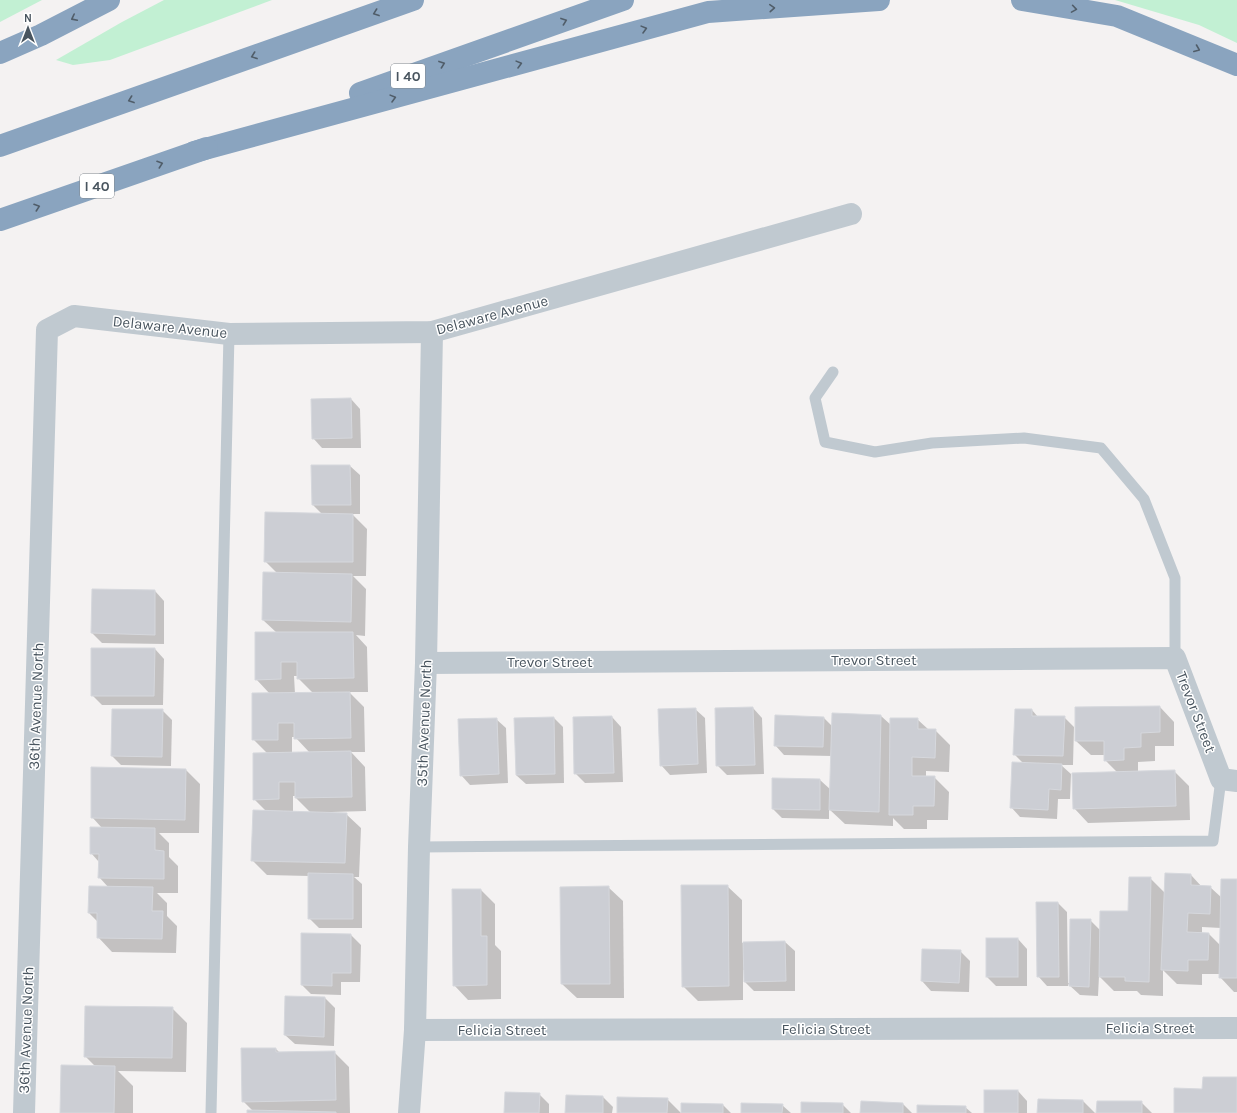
<svg xmlns="http://www.w3.org/2000/svg" width="1237" height="1113" viewBox="0 0 1237 1113" font-family="Karla,sans-serif">
<style>
.green{fill:#c2f0d3}
.shadow{fill:#0003;fill-rule:evenodd}
.building{fill:#ccced4;stroke:#d6d8dd}
.lines{fill:none;stroke-linecap:round;stroke-linejoin:round}
.service{stroke:#c0c9d0;stroke-width:11}
.minor{stroke:#c0c9d0;stroke-width:22}
.motorway{stroke:#8aa4bf;stroke-width:22}
.oneway{stroke:#505d69}
.labels{text-anchor:middle;dominant-baseline:central;stroke-width:3;stroke-linejoin:round;paint-order:stroke}
.shield{fill:#fff;stroke:#80888f;stroke-width:1}
.shield-label{font-size:14px;font-weight:bold;fill:#49555f}
.street-label{font-size:15px;fill:#49555f;stroke:#fff}
</style>
<rect width="100%" height="100%" fill="#f4f2f2"/>
<!-- green -->
<g class="green">
<path d="M0,0H42L0,22Z"/>
<path d="M164,0H272L110,60L73,65L56,60L122,22Z"/>
<path d="M1115,0H1237V43L1199,25Z"/>
</g>
<!-- shadow -->
<g class="shadow">
<path d="M351,399L360,409L361,448H322L313,438Z"/>
<path d="M312,466H350L360,475V514H352L367,529L366,576H353L366,589L365,636L356,635L367,647L368,692H349L364,707L365,752H351L365,767L366,811L332,812V814H346L361,828L359,877H354L362,884V928H319L309,918V876L267,875L252,860L267,812L254,799L267,753L253,739L270,694L256,679L277,633L263,620L278,574L265,561L322,514L313,505ZM294,676H298V678L313,693L295,694ZM292,737H295L310,753H292ZM293,796H296V798L311,813L293,812Z"/>
<path d="M155,591L164,601V644L102,643L92,633Z"/>
<path d="M155,649L164,659L163,705H102L92,695Z"/>
<path d="M1160,707L1174,722V746H1155V761L1138,762V772L1174,771L1189,786L1190,820L1088,823L1074,808L1118,773L1105,760V755H1091L1076,741Z"/>
<path d="M753,708L762,718L764,774L727,775L717,765Z"/>
<path d="M695,709L705,718L707,773L670,775L661,765Z"/>
<path d="M162,710L172,720L171,766L121,765L112,756Z"/>
<path d="M1032,710L1038,717H1064L1074,727L1073,765H1061L1071,774L1070,799H1058L1057,819L1020,817L1011,807L1023,763L1014,754Z"/>
<path d="M881,716L891,725L917,719L929,730H935L950,745L949,772L926,771V777H934L949,792L948,820H927V829H904L893,818V826L845,824L829,809V819L782,818L773,809L820,780L831,790L832,756L784,755L775,745L824,718L833,727Z"/>
<path d="M612,717L621,727L623,782L585,783L575,773Z"/>
<path d="M554,718L563,727L564,783L526,784L516,775Z"/>
<path d="M496,719L506,728L508,783L470,785L461,775Z"/>
<path d="M186,770L200,784L199,833H159L169,843V857L178,866V893H157L167,903V916L177,926L176,953L112,952L98,937V922L89,913L109,888L99,877V862L91,853L102,828L92,817Z"/>
<path d="M1166,874L1191,875L1202,887H1210L1222,898L1237,880V992H1234L1220,977V974H1202V985L1177,984L1163,970V996L1141,995L1137,991H1114L1099,976L1098,996L1080,995L1068,984V986H1047L1038,976L1058,903L1067,912L1068,983H1070L1090,920L1100,930L1129,912L1150,878L1165,893ZM1202,927L1221,928V946L1209,934H1202Z"/>
<path d="M727,886L742,900V943L785,942L795,951V991H754L745,982V970H743V1000L698,1001L683,986Z"/>
<path d="M608,887L623,901L624,998H577L562,984Z"/>
<path d="M481,890L495,904V945L501,951V999L468,1000L454,985Z"/>
<path d="M302,935H351L361,945L360,982H341V995L311,994L302,985Z"/>
<path d="M1018,939L1027,949V986H996L987,977Z"/>
<path d="M960,951L970,961L969,992L931,991L922,981Z"/>
<path d="M325,998L335,1008L334,1046L295,1044L285,1035Z"/>
<path d="M172,1008L187,1023L186,1072L118,1071L133,1086V1113H61L96,1067L85,1056Z"/>
<path d="M276,1049L280,1053L334,1052L349,1067L350,1113H248L253,1111L243,1101Z"/>
<path d="M1018,1091L1027,1101V1113H985Z"/>
<path d="M539,1094L549,1104V1113H505Z"/>
<path d="M603,1097L613,1107L612,1113H566Z"/>
<path d="M667,1099L681,1113H618Z"/>
<path d="M1083,1101L1095,1113H1038Z"/>
<path d="M1141,1102L1152,1113H1097Z"/>
<path d="M842,1104L851,1113H802Z"/>
<path d="M903,1104L912,1113H861Z"/>
<path d="M723,1105L731,1113H682Z"/>
<path d="M782,1105L791,1113H742Z"/>
<path d="M965,1107L972,1113H918Z"/>
</g>
<!-- building -->
<g class="building">
<path d="M351,398L352,438L312,439L311,399Z"/>
<path d="M311,465H350L351,505H312Z"/>
<path d="M265,512L353,514V562H264Z"/>
<path d="M263,572L352,574L351,622L262,620Z"/>
<path d="M92,589L155,590V635L91,633Z"/>
<path d="M255,632H353L354,678L297,679V662H281V679L255,680Z"/>
<path d="M91,648H155L154,696H91Z"/>
<path d="M350,692L351,738L294,739V723H278V740H252V693Z"/>
<path d="M1160,706V732L1141,733V747L1124,748V760L1104,761V741H1075V707Z"/>
<path d="M753,707L755,765L716,766L715,708Z"/>
<path d="M696,708L698,764L660,766L658,709Z"/>
<path d="M112,709H163L162,757L111,756Z"/>
<path d="M1015,709H1032V716H1065L1063,756L1013,755Z"/>
<path d="M832,713L881,715L879,812L829,810Z"/>
<path d="M775,715L824,717L823,747L774,746Z"/>
<path d="M612,716L614,773L574,774L573,717Z"/>
<path d="M554,717L555,774L516,775L514,718Z"/>
<path d="M497,718L499,774L460,776L458,719Z"/>
<path d="M890,718H918V729H936L935,758L912,757V776H935L934,806H913V815H889Z"/>
<path d="M351,751L352,797L295,798V782H279V799L253,800V753Z"/>
<path d="M1012,762L1062,764L1061,790L1049,789L1048,810L1010,808Z"/>
<path d="M91,767L186,769L185,820L91,818Z"/>
<path d="M1175,770L1176,806L1073,809L1072,773Z"/>
<path d="M772,778L820,779V810L772,809Z"/>
<path d="M253,810L347,813L345,863L251,861Z"/>
<path d="M90,827L155,828V850L164,851V879L98,878L99,854H90Z"/>
<path d="M308,873L353,874V919H308Z"/>
<path d="M1165,873L1191,874V885L1211,886L1210,914L1188,913L1187,932L1209,933L1208,960H1188V971L1161,970Z"/>
<path d="M1129,877H1151L1149,982L1125,981V977H1099L1100,911H1128Z"/>
<path d="M1221,879H1237V978H1219Z"/>
<path d="M681,885H728L729,986L682,987Z"/>
<path d="M89,886L153,887L152,911H163L162,939L97,938V913H88Z"/>
<path d="M609,886L610,984H561L560,887Z"/>
<path d="M452,889H481V936H487V985L453,986Z"/>
<path d="M1036,902H1058L1059,977H1037Z"/>
<path d="M1070,919H1091L1089,987L1069,986Z"/>
<path d="M301,933L351,934V973H332V986L301,985Z"/>
<rect x="986" y="938" width="32" height="39"/>
<path d="M785,941L786,981L744,982L743,942Z"/>
<path d="M922,949L961,950L959,983L921,981Z"/>
<path d="M285,996L325,997L324,1037L284,1035Z"/>
<path d="M85,1006L173,1007L172,1058L84,1057Z"/>
<path d="M241,1048H276V1052L335,1051L336,1100L242,1102Z"/>
<path d="M61,1065L115,1066L114,1113H60Z"/>
<path d="M1203,1077H1237V1113H1174V1088L1202,1089Z"/>
<rect x="984" y="1090" width="34" height="23"/>
<path d="M505,1092L540,1093L539,1113H504Z"/>
<path d="M566,1095L603,1096V1113H565Z"/>
<path d="M617,1097L668,1098L667,1113H617Z"/>
<path d="M1038,1099L1083,1100V1113H1037Z"/>
<path d="M861,1101L903,1103V1113H860Z"/>
<path d="M1097,1101H1142V1113H1096Z"/>
<path d="M801,1102L843,1103V1113H801Z"/>
<path d="M681,1103L723,1104V1113H681Z"/>
<path d="M741,1103L783,1104L782,1113H741Z"/>
<path d="M917,1105L966,1106V1113H917Z"/>
<path d="M247,1110L336,1112V1113H247Z"/>
</g>
<g class="lines">
<!-- service -->
<g class="service">
<path d="M833,372L815,398L825,442L875,452L932,443L1024,438L1101,448L1144,499L1175,578V658"/>
<path d="M419,847L1213,841L1221,779"/>
<path d="M211,1113L229,334"/>
</g>
<!-- minor -->
<g class="minor">
<path d="M426,663L1175,658L1221,779L1237,781"/>
<path d="M415,1030L1237,1028"/>
<path d="M24,1113L47,330L74,316L229,334L432,332L851,214"/>
<path d="M409,1113L415,1030L419,847L426,663L432,332"/>
</g>
<!-- motorway -->
<g class="motorway">
<path d="M1022,0L1117,16L1237,65"/>
<path d="M0,53L41,35L109,0"/>
<path d="M360,93L623,0"/>
<path d="M0,146L413,0"/>
<path d="M194,152L708,12L879,0"/>
<path d="M0,220L207,148"/>
</g>
</g>
<!-- one-way arrows -->
<defs><path id="oneway-chevron" d="M-2-3.5L2.5 0L-2 3.5" fill="none" stroke-width="1.6" stroke-linecap="round" stroke-linejoin="round"/></defs>
<g class="oneway">
<use href="#oneway-chevron" transform="translate(772 8) rotate(-4)"/>
<use href="#oneway-chevron" transform="translate(1074 9) rotate(9)"/>
<use href="#oneway-chevron" transform="translate(376 13) rotate(160)"/>
<use href="#oneway-chevron" transform="translate(74 18) rotate(153)"/>
<use href="#oneway-chevron" transform="translate(564 21) rotate(-20)"/>
<use href="#oneway-chevron" transform="translate(644 29) rotate(-15)"/>
<use href="#oneway-chevron" transform="translate(1197 49) rotate(22)"/>
<use href="#oneway-chevron" transform="translate(254 56) rotate(160)"/>
<use href="#oneway-chevron" transform="translate(442 64) rotate(-20)"/>
<use href="#oneway-chevron" transform="translate(519 64) rotate(-15)"/>
<use href="#oneway-chevron" transform="translate(393 98) rotate(-15)"/>
<use href="#oneway-chevron" transform="translate(131 100) rotate(160)"/>
<use href="#oneway-chevron" transform="translate(160 164) rotate(-19)"/>
<use href="#oneway-chevron" transform="translate(37 207) rotate(-19)"/>
</g>
<g class="labels">
<!-- shield labels -->
<g class="shield">
<rect x="391" y="64" width="34" height="24" rx="3"/>
<rect x="80" y="174" width="34" height="24" rx="3"/>
</g>
<g class="shield-label">
<text x="408" y="76">I 40</text>
<text x="97" y="186">I 40</text>
</g>
<!-- street labels -->
<g class="street-label">
<text transform="translate(492 315) rotate(-15)">Delaware Avenue</text>
<text transform="translate(170 327) rotate(6)">Delaware Avenue</text>
<text x="874" y="660">Trevor Street</text>
<text x="550" y="662">Trevor Street</text>
<text transform="translate(36 706) rotate(-88)">36th Avenue North</text>
<text transform="translate(1196 712) rotate(69)">Trevor Street</text>
<text transform="translate(424 723) rotate(-88)">35th Avenue North</text>
<text x="1150" y="1028">Felicia Street</text>
<text x="826" y="1029">Felicia Street</text>
<text transform="translate(26 1030) rotate(-88)">36th Avenue North</text>
<text x="502" y="1030">Felicia Street</text>
</g>
</g>
<!-- north arrow -->
<g transform="translate(28 28)" stroke="#ffffff" stroke-width="3" paint-order="stroke">
<path d="M0-3L7 15L0 10L-7 15Z" fill="#49555f"/>
<text y="-6" font-size="11" font-weight="bold" text-anchor="middle" fill="#49555f">N</text>
</g>
</svg>
